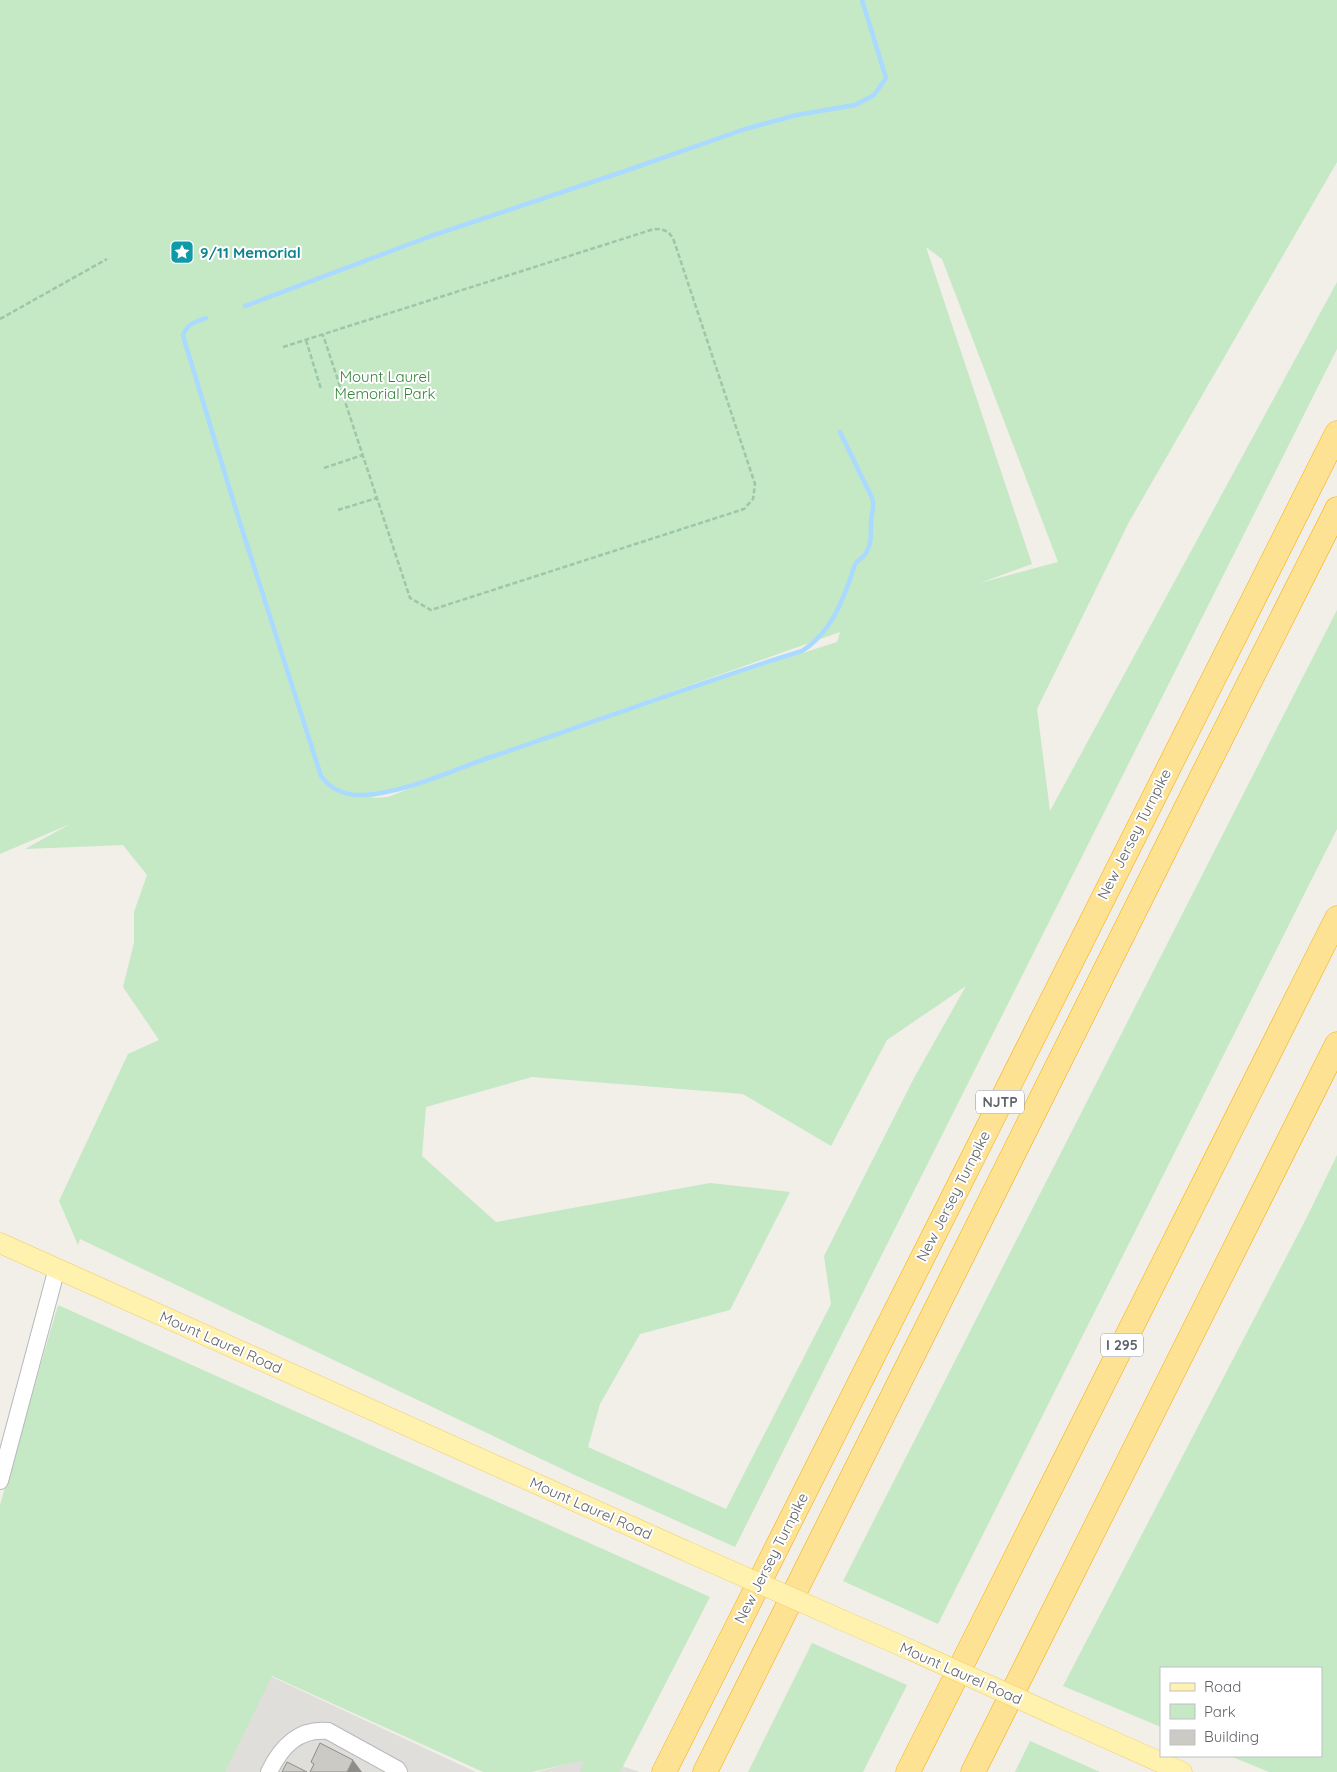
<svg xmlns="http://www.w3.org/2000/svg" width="1337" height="1772" viewBox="0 0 1337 1772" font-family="Quicksand,sans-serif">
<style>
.industrial{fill:#e0deda}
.green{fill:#c5e8c5;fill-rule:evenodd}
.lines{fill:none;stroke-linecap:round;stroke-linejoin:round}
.stream{stroke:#aadaff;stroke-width:4.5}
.minor-casing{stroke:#b5b8bc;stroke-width:18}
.major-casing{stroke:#f2c960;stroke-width:21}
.highway-casing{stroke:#f9ab00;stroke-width:25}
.path{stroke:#9cc7a9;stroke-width:2.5;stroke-dasharray:5 2.5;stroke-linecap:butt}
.minor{stroke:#fff;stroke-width:16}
.major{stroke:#fff2af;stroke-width:20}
.highway{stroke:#fde293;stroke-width:24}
.major-bridge-casing{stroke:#f2c960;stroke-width:21;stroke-linecap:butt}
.major-bridge{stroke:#fff2af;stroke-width:20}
.shaded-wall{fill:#8f8d8a}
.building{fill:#cccac5;stroke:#8f8d8a}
.labels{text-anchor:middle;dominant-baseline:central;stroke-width:4;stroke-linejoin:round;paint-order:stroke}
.shield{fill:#fff;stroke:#8f9295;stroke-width:1}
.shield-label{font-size:14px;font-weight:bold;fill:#5f6368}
.culture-label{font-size:15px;font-weight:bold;fill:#0d838f;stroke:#fff;text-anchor:start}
.park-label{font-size:15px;fill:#348238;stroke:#fff}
.street-label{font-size:15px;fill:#5f6368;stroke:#fff}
</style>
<rect width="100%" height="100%" fill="#f1efe8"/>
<!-- industrial -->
<g class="industrial">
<path d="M270,1676L476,1772H224Z"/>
<path d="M593,1757L640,1772H537Z"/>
</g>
<!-- green -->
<g class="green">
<path d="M0,0H1337V162L1129,522L1037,709L1050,811L1337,282V349L735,1547L579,1477L80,1239L78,1245L59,1201L128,1054L159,1040L123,987L134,943V912L147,875L123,845L25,849L70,824L0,854ZM926,247L942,259L1058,562L980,583L1032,564ZM840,632L837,642L572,727ZM519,746L388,797L371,798ZM966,986L914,1078L824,1256L831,1304L726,1509L588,1447L600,1404L640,1334L730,1310L790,1192L710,1183L496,1222L422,1156L426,1107L532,1077L743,1094L831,1146L887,1040Z"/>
<path d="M1337,610V829L938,1624L843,1581Z"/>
<path d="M1337,1155V1772H1269L1230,1756H1321V1668H1161V1727L1063,1686L1307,1217Z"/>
<path d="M58,1305L710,1597L620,1772H580L585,1760L532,1772H483L272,1676L225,1772H0V1505Z"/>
<path d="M812,1643L907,1685L863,1772H748Z"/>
<path d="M1030,1741L1100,1772H1015Z"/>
</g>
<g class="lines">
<!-- stream -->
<g class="stream">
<path d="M245,306L431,236L631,169L745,129L797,115L855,105L874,95L886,78L862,0"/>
<path d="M206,318C195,322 186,324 183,336L240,523L321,776C331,790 347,796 364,795C408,792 452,770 494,756C597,721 698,683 802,651C831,633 844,599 854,567C856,560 863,559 866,553C872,542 871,534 871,523C871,515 874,509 873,500L840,432"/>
</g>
<!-- minor casing -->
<g class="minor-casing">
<g id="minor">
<path d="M0,1481L57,1268"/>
<path d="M269,1772C281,1747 298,1728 328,1731L397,1769L399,1772"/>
</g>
</g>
<!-- major casing -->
<g class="major-casing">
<g id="major">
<path d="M0,1243L686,1551"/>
<path d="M842,1620L913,1651"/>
<path d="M1059,1717L1182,1772"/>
</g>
</g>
<!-- highway casing -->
<g class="highway-casing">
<g id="highway">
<path d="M664,1772L1337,433"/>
<path d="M705,1772L1197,786L1337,509"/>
<path d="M908,1772L1337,918"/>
<path d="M973,1772L1337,1044"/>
</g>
</g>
<!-- path -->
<g class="path">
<path d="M0,319L107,259"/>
<path d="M306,340L321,389"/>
<path d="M283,347L654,229C664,229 670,231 674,241L755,484L753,499L744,509L431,610L410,598L323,335"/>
<path d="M324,468L363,455"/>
<path d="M338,510L377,498"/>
</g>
<!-- minor -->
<use href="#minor" class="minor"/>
<!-- major -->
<use href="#major" class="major"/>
<!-- highway -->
<use href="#highway" class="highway"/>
<!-- major-bridge casing -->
<g class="major-bridge-casing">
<g id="major-bridge">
<path d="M686,1551L842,1620"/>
<path d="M913,1651L1059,1717"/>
</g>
</g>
<!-- major-bridge -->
<use href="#major-bridge" class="major-bridge"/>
</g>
<!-- shaded-wall -->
<path class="shaded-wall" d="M353,1760L362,1772H347Z"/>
<!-- building -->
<g class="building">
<path d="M320,1743L353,1760L347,1772H310L314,1764L311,1762Z"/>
<path d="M287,1762L307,1772H282Z"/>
</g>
<!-- icons -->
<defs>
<g id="sight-square" transform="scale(1.25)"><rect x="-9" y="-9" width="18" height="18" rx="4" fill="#0f9aa8" stroke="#fff"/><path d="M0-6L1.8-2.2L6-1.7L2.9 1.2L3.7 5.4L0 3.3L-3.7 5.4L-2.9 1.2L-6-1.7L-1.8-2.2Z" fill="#fff"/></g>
</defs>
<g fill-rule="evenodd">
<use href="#sight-square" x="182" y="252"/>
</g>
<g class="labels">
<!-- shield labels -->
<g class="shield">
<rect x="976" y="1090.5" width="48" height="23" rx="4"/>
<rect x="1101" y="1333.5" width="42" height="23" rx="4"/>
</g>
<g class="shield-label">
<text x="1000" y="1102">NJTP</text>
<text x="1122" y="1345">I 295</text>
</g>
<!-- culture labels -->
<g class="culture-label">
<text x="200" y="252">9/11 Memorial</text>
</g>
<!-- park labels -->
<g class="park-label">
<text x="385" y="376">Mount Laurel<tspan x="385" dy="17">Memorial Park</tspan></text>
</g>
<!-- street labels -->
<g class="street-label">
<text transform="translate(1134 834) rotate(-63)">New Jersey Turnpike</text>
<text transform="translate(953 1196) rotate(-63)">New Jersey Turnpike</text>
<text transform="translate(221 1342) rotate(24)">Mount Laurel Road</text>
<text transform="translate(591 1508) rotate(24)">Mount Laurel Road</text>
<text transform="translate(771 1558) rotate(-63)">New Jersey Turnpike</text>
<text transform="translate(961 1673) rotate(24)">Mount Laurel Road</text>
</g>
</g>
<!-- legend -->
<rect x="1160" y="1667" width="162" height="90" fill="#ffffff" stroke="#bfc1c3"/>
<rect x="1170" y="1683" width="25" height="8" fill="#fff2af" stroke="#bfc1c3"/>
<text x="1204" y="1692" font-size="15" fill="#5f6368">Road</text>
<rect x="1170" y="1704" width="25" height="15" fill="#c5e8c5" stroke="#bfc1c3"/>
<text x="1204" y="1717" font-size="15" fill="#5f6368">Park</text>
<rect x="1170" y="1730" width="25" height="15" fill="#cccac5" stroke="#bfc1c3"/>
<text x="1204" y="1742" font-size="15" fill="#5f6368">Building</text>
</svg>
